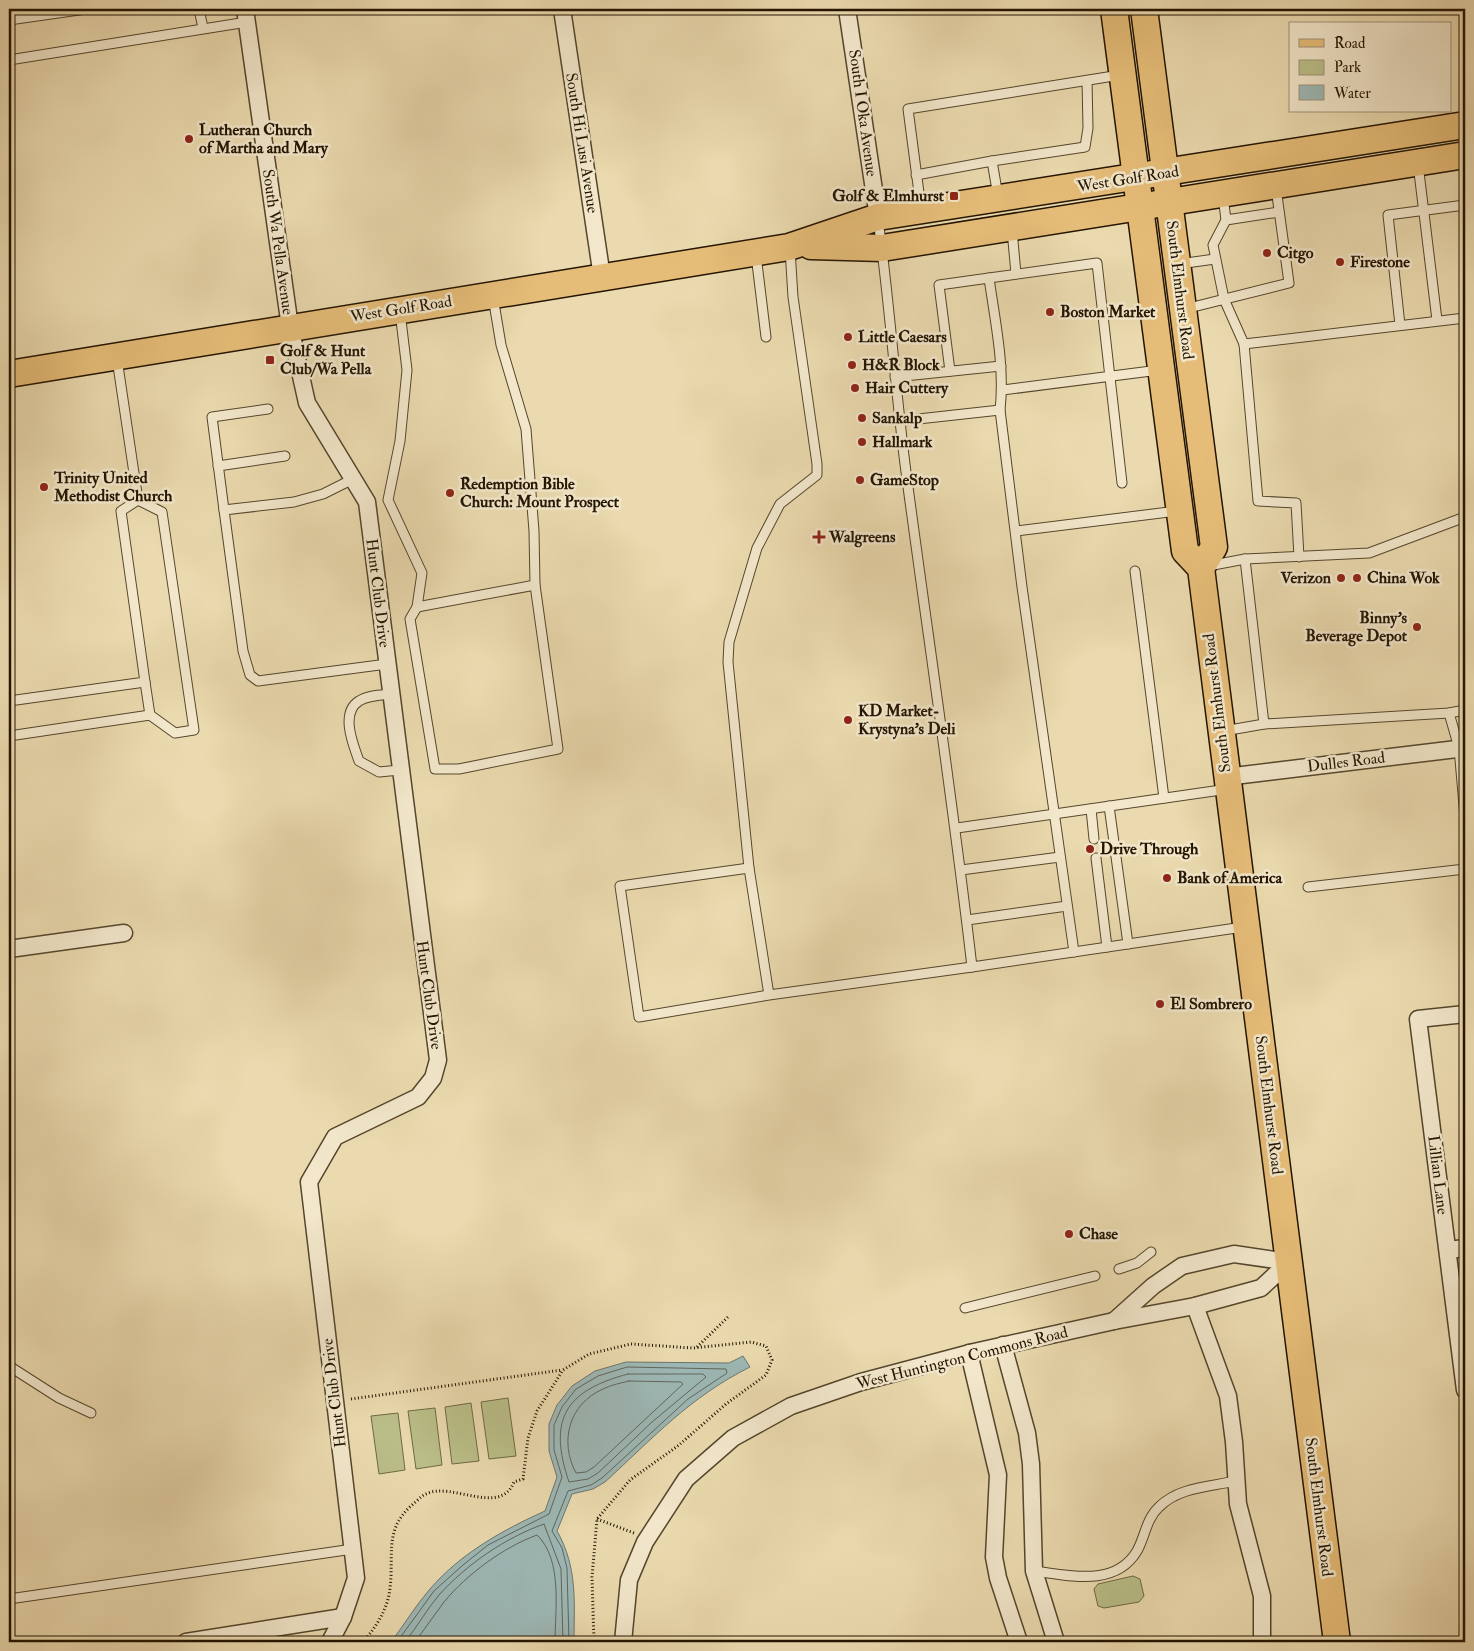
<svg xmlns="http://www.w3.org/2000/svg" width="1474" height="1651" viewBox="0 0 1474 1651" font-family="'IM FELL Double Pica',serif">
<style>
.green{fill:#babe88;stroke:#6e6944}
.water{fill:#9db8b6;stroke:#6c766e}
.lines{fill:none;stroke-linecap:round;stroke-linejoin:round}
.shore{stroke:#60665c;stroke-width:1}
.lane-casing{stroke:#55462c;stroke-width:11}
.street-casing{stroke:#55462c;stroke-width:19}
.primary-casing{stroke:#231401;stroke-width:29}
.path{stroke:#231401;stroke-width:3;stroke-dasharray:1 2.5;stroke-linecap:butt}
.lane{stroke:#f2e7cb;stroke-width:9}
.street{stroke:#f2e7cb;stroke-width:16}
.primary{stroke:#e6bd78;stroke-width:26}
.poi-dot{fill:#8f2418;stroke:#f2e7cb;stroke-width:2}
.labels{text-anchor:middle;dominant-baseline:central;stroke-width:5;stroke-linejoin:round;paint-order:stroke}
.street-label{font-size:16px;fill:#231401;stroke:#f2e7cb}
.poi-label{font-size:16px;font-weight:bold;fill:#231401;stroke:#f2e7cb;text-anchor:start}
</style>
<rect width="100%" height="100%" fill="#ebdaaf"/>
<filter id="stains"><feTurbulence type="fractalNoise" baseFrequency=".004" numOctaves="4"/><feColorMatrix values="0 0 0 0 .2 0 0 0 0 .09 0 0 0 0 .02 0 0 0 .5 -.17"/></filter>
<radialGradient id="worn" r=".72"><stop offset=".6" stop-color="#630" stop-opacity="0"/><stop offset="1" stop-color="#630" stop-opacity=".3"/></radialGradient>
<!-- green -->
<g class="green">
<path d="M508,1398L516,1456L489,1459L481,1402Z"/>
<path d="M471,1403L479,1461L452,1464L445,1407Z"/>
<path d="M435,1408L442,1465L416,1469L408,1411Z"/>
<path d="M398,1413L405,1470L379,1474L371,1416Z"/>
<path d="M1133,1576L1140,1579L1144,1596L1139,1602L1104,1608L1098,1606L1094,1589L1098,1584Z"/>
</g>
<!-- water -->
<path class="water" d="M743,1356L750,1367C690,1397 653,1438 605,1482L593,1489L572,1494L557,1531C578,1568 574,1602 574,1642H391C404,1625 416,1605 430,1589C461,1553 503,1530 545,1511L557,1477L549,1451V1424L557,1405L572,1386L595,1371L626,1362L729,1363Z"/>
<g class="lines">
<!-- shore -->
<g class="shore">
<path d="M628,1374H703L706,1377L652,1422L598,1473L588,1479L569,1482C548,1420 564,1391 628,1374Z"/>
<path d="M629,1381L681,1382L683,1384L594,1467L586,1472L576,1473C559,1441 569,1404 603,1389C611,1385 621,1383 629,1381Z"/>
<path d="M397,1642L434,1591L463,1565L488,1545L549,1514L562,1477L554,1450V1425L562,1407L576,1389L598,1376L627,1367L726,1369L727,1373L688,1399L602,1478L591,1485L568,1491L552,1531L562,1548L567,1568L569,1642"/>
<path d="M405,1642C417,1627 427,1609 439,1595C467,1564 505,1538 544,1524L561,1569L563,1642"/>
<path d="M415,1642C425,1629 434,1615 444,1602C467,1574 504,1547 537,1535C563,1560 555,1610 555,1642"/>
</g>
<!-- lane casing -->
<g class="lane-casing">
<g id="lane">
<path d="M199,9L203,28"/>
<path d="M9,20L86,9"/>
<path d="M9,60L247,22"/>
<path d="M992,161L1085,147L1088,128L1087,81"/>
<path d="M1418,164L1437,320"/>
<path d="M916,175L992,161L998,196"/>
<path d="M1223,196L1226,220L1279,212"/>
<path d="M921,208L908,109L1120,75"/>
<path d="M878,220C890,304 895,388 906,472C928,637 953,802 972,967L1243,927"/>
<path d="M1226,220L1213,245L1224,299L1244,344"/>
<path d="M1012,230L1016,274"/>
<path d="M756,255L766,337"/>
<path d="M1179,264L1215,259"/>
<path d="M989,278L1097,263L1122,483"/>
<path d="M1185,309L1289,283L1276,188"/>
<path d="M400,312L407,370L400,441L388,500L422,573L417,607L410,619L435,769H459L558,749L535,585L534,531L526,429L501,345L493,297"/>
<path d="M1400,325L1388,215L1465,205"/>
<path d="M117,359L138,500"/>
<path d="M950,371L939,285L989,278C995,321 1005,366 1000,410L1022,587L1074,952"/>
<path d="M895,377L1001,366"/>
<path d="M1003,390L1159,370"/>
<path d="M268,409L212,417L224,510L294,502L323,494L353,479"/>
<path d="M900,421L1000,410"/>
<path d="M218,466L285,456"/>
<path d="M224,510L243,651L250,675L258,681L387,664"/>
<path d="M1016,531L1177,511"/>
<path d="M1299,557L1296,503L1258,501L1244,344L1465,318"/>
<path d="M1245,559L1264,724"/>
<path d="M1208,566L1245,559L1369,553L1465,517"/>
<path d="M1135,571L1164,798"/>
<path d="M417,607L535,585"/>
<path d="M145,682L150,715"/>
<path d="M391,694C381,695 368,695 359,701C340,713 353,744 359,761L379,772L400,770"/>
<path d="M9,701L145,682L121,511L138,500"/>
<path d="M1449,713L1459,748L1465,817"/>
<path d="M1224,731L1264,724L1449,713L1465,710"/>
<path d="M9,736L150,715L175,733L194,730L162,512L138,500"/>
<path d="M1109,806L1128,944"/>
<path d="M1091,809L1094,839"/>
<path d="M957,828L1228,789"/>
<path d="M1096,858L1107,947"/>
<path d="M749,868L728,662L729,642L757,548L780,504L817,475V464L793,297L790,249"/>
<path d="M961,870L1060,857"/>
<path d="M1308,887L1465,869"/>
<path d="M967,920L1067,906"/>
<path d="M769,995L639,1017L620,886L749,868L769,995L972,967"/>
<path d="M1119,1269L1137,1263L1151,1252"/>
<path d="M965,1308L1095,1276"/>
<path d="M9,1366L59,1398L91,1413"/>
<path d="M1034,1571C1068,1575 1115,1588 1137,1551C1145,1537 1146,1519 1159,1507C1179,1487 1209,1487 1235,1481"/>
<path d="M9,1599L353,1549"/>
</g>
</g>
<!-- street casing -->
<g class="street-casing">
<g id="street">
<path d="M245,9L290,327L307,403L367,502L438,1060L433,1078L418,1097L335,1137L309,1182L356,1578L343,1617L330,1642"/>
<path d="M562,9L602,277"/>
<path d="M847,9L878,217"/>
<path d="M1226,777L1465,748"/>
<path d="M9,949L124,933"/>
<path d="M1465,1014L1418,1019L1465,1390"/>
<path d="M1448,1250L1465,1248"/>
<path d="M1195,1306L1228,1396L1234,1442L1238,1504L1262,1596V1642"/>
<path d="M1114,1321L1153,1286L1182,1266L1234,1254L1289,1262"/>
<path d="M1003,1345L1027,1433L1031,1464L1034,1571L1056,1642"/>
<path d="M969,1353L998,1475L994,1557L998,1578L1019,1642"/>
<path d="M186,1642L343,1617"/>
<path d="M623,1642L629,1580L645,1542L686,1479L733,1438L791,1406L861,1382L974,1352L1114,1321L1195,1306L1261,1288L1289,1262"/>
</g>
</g>
<!-- primary casing -->
<g class="primary-casing">
<g id="primary">
<path d="M1114,9L1185,551L1201,568L1337,1642"/>
<path d="M1144,9L1214,547L1201,568"/>
<path d="M811,246L882,248L1465,155"/>
<path d="M9,374L789,247L878,217L1465,125"/>
</g>
</g>
<!-- path -->
<g class="path">
<path d="M697,1347L728,1317"/>
<path d="M351,1399L562,1370"/>
<path d="M597,1519L634,1533"/>
<path d="M363,1642C376,1627 388,1609 390,1588C394,1556 384,1530 411,1506C416,1502 421,1496 426,1494C451,1481 500,1517 514,1482L523,1479L528,1438L537,1411L563,1370L589,1354L631,1344L693,1348L751,1342L766,1346L772,1360L766,1375L726,1404L679,1445L630,1480L597,1519L592,1577L594,1642"/>
</g>
<!-- lane -->
<use href="#lane" class="lane"/>
<!-- street -->
<use href="#street" class="street"/>
<!-- primary -->
<use href="#primary" class="primary"/>
</g>
<!-- markers -->
<g class="poi-dot">
<circle cx="189" cy="139" r="5"/>
<rect x="949" y="191" width="10" height="10" rx="2.5"/>
<circle cx="1267" cy="253" r="5"/>
<circle cx="1340" cy="262" r="5"/>
<circle cx="1050" cy="312" r="5"/>
<circle cx="848" cy="337" r="5"/>
<rect x="265" y="355" width="10" height="10" rx="2.5"/>
<circle cx="852" cy="365" r="5"/>
<circle cx="855" cy="388" r="5"/>
<circle cx="862" cy="418" r="5"/>
<circle cx="862" cy="442" r="5"/>
<circle cx="860" cy="480" r="5"/>
<circle cx="44" cy="487" r="5"/>
<circle cx="450" cy="493" r="5"/>
<path d="M816.5 529.5h5v5h5v5h-5v5h-5v-5h-5v-5h5z"/>
<circle cx="1341" cy="578" r="5"/>
<circle cx="1357" cy="578" r="5"/>
<circle cx="1417" cy="627" r="5"/>
<circle cx="848" cy="720" r="5"/>
<circle cx="1090" cy="849" r="5"/>
<circle cx="1167" cy="878" r="5"/>
<circle cx="1160" cy="1004" r="5"/>
<circle cx="1069" cy="1234" r="5"/>
</g>
<g class="labels">
<!-- street labels -->
<g class="street-label">
<text transform="translate(863 113) rotate(82)">South I Oka Avenue</text>
<text transform="translate(582 143) rotate(81)">South Hi Lusi Avenue</text>
<text transform="translate(1128 179) rotate(-9)">West Golf Road</text>
<text transform="translate(278 242) rotate(82)">South Wa Pella Avenue</text>
<text transform="translate(1180 290) rotate(83)">South Elmhurst Road</text>
<text transform="translate(401 309) rotate(-9)">West Golf Road</text>
<text transform="translate(378 593) rotate(83)">Hunt Club Drive</text>
<text transform="translate(1217 703) rotate(-97)">South Elmhurst Road</text>
<text transform="translate(1346 762) rotate(-7)">Dulles Road</text>
<text transform="translate(429 995) rotate(82)">Hunt Club Drive</text>
<text transform="translate(1269 1105) rotate(83)">South Elmhurst Road</text>
<text transform="translate(1438 1175) rotate(83)">Lillian Lane</text>
<text transform="translate(962 1358) rotate(-14)">West Huntington Commons Road</text>
<text transform="translate(334 1393) rotate(-97)">Hunt Club Drive</text>
<text transform="translate(1319 1507) rotate(83)">South Elmhurst Road</text>
</g>
<!-- poi labels -->
<g class="poi-label">
<text x="199" y="130">Lutheran Church<tspan x="199" dy="18">of Martha and Mary</tspan></text>
<text x="944" y="196" text-anchor="end">Golf &amp; Elmhurst</text>
<text x="1277" y="253">Citgo</text>
<text x="1350" y="262">Firestone</text>
<text x="1060" y="312">Boston Market</text>
<text x="858" y="337">Little Caesars</text>
<text x="280" y="351">Golf &amp; Hunt<tspan x="280" dy="18">Club/Wa Pella</tspan></text>
<text x="862" y="365">H&amp;R Block</text>
<text x="865" y="388">Hair Cuttery</text>
<text x="872" y="418">Sankalp</text>
<text x="872" y="442">Hallmark</text>
<text x="54" y="478">Trinity United<tspan x="54" dy="18">Methodist Church</tspan></text>
<text x="870" y="480">GameStop</text>
<text x="460" y="484">Redemption Bible<tspan x="460" dy="18">Church: Mount Prospect</tspan></text>
<text x="829" y="537">Walgreens</text>
<text x="1331" y="578" text-anchor="end">Verizon</text>
<text x="1367" y="578">China Wok</text>
<text x="1407" y="618" text-anchor="end">Binny's<tspan x="1407" dy="18">Beverage Depot</tspan></text>
<text x="858" y="711">KD Market-<tspan x="858" dy="18">Krystyna's Deli</tspan></text>
<text x="1100" y="849">Drive Through</text>
<text x="1177" y="878">Bank of America</text>
<text x="1170" y="1004">El Sombrero</text>
<text x="1079" y="1234">Chase</text>
</g>
</g>
<!-- margin -->
<rect width="1474" height="1651" fill="none" stroke="#ebdaaf" stroke-width="30"/>
<rect x="10" y="10" width="1454" height="1631" fill="none" stroke="#231401" stroke-width="2.5"/>
<rect x="15" y="15" width="1444" height="1621" fill="none" stroke="#231401"/>
<!-- legend -->
<rect x="1289" y="22" width="162" height="90" fill="#f2e7cb" stroke="#9f937a"/>
<rect x="1299" y="39" width="25" height="8" fill="#e6bd78" stroke="#9f937a"/>
<text x="1334" y="48" font-size="15" fill="#231401">Road</text>
<rect x="1299" y="60" width="25" height="15" fill="#babe88" stroke="#9f937a"/>
<text x="1334" y="72" font-size="15" fill="#231401">Park</text>
<rect x="1299" y="85" width="25" height="15" fill="#9db8b6" stroke="#9f937a"/>
<text x="1334" y="98" font-size="15" fill="#231401">Water</text>
<rect width="100%" height="100%" filter="url(#stains)"/>
<rect width="100%" height="100%" fill="url(#worn)"/>
</svg>
